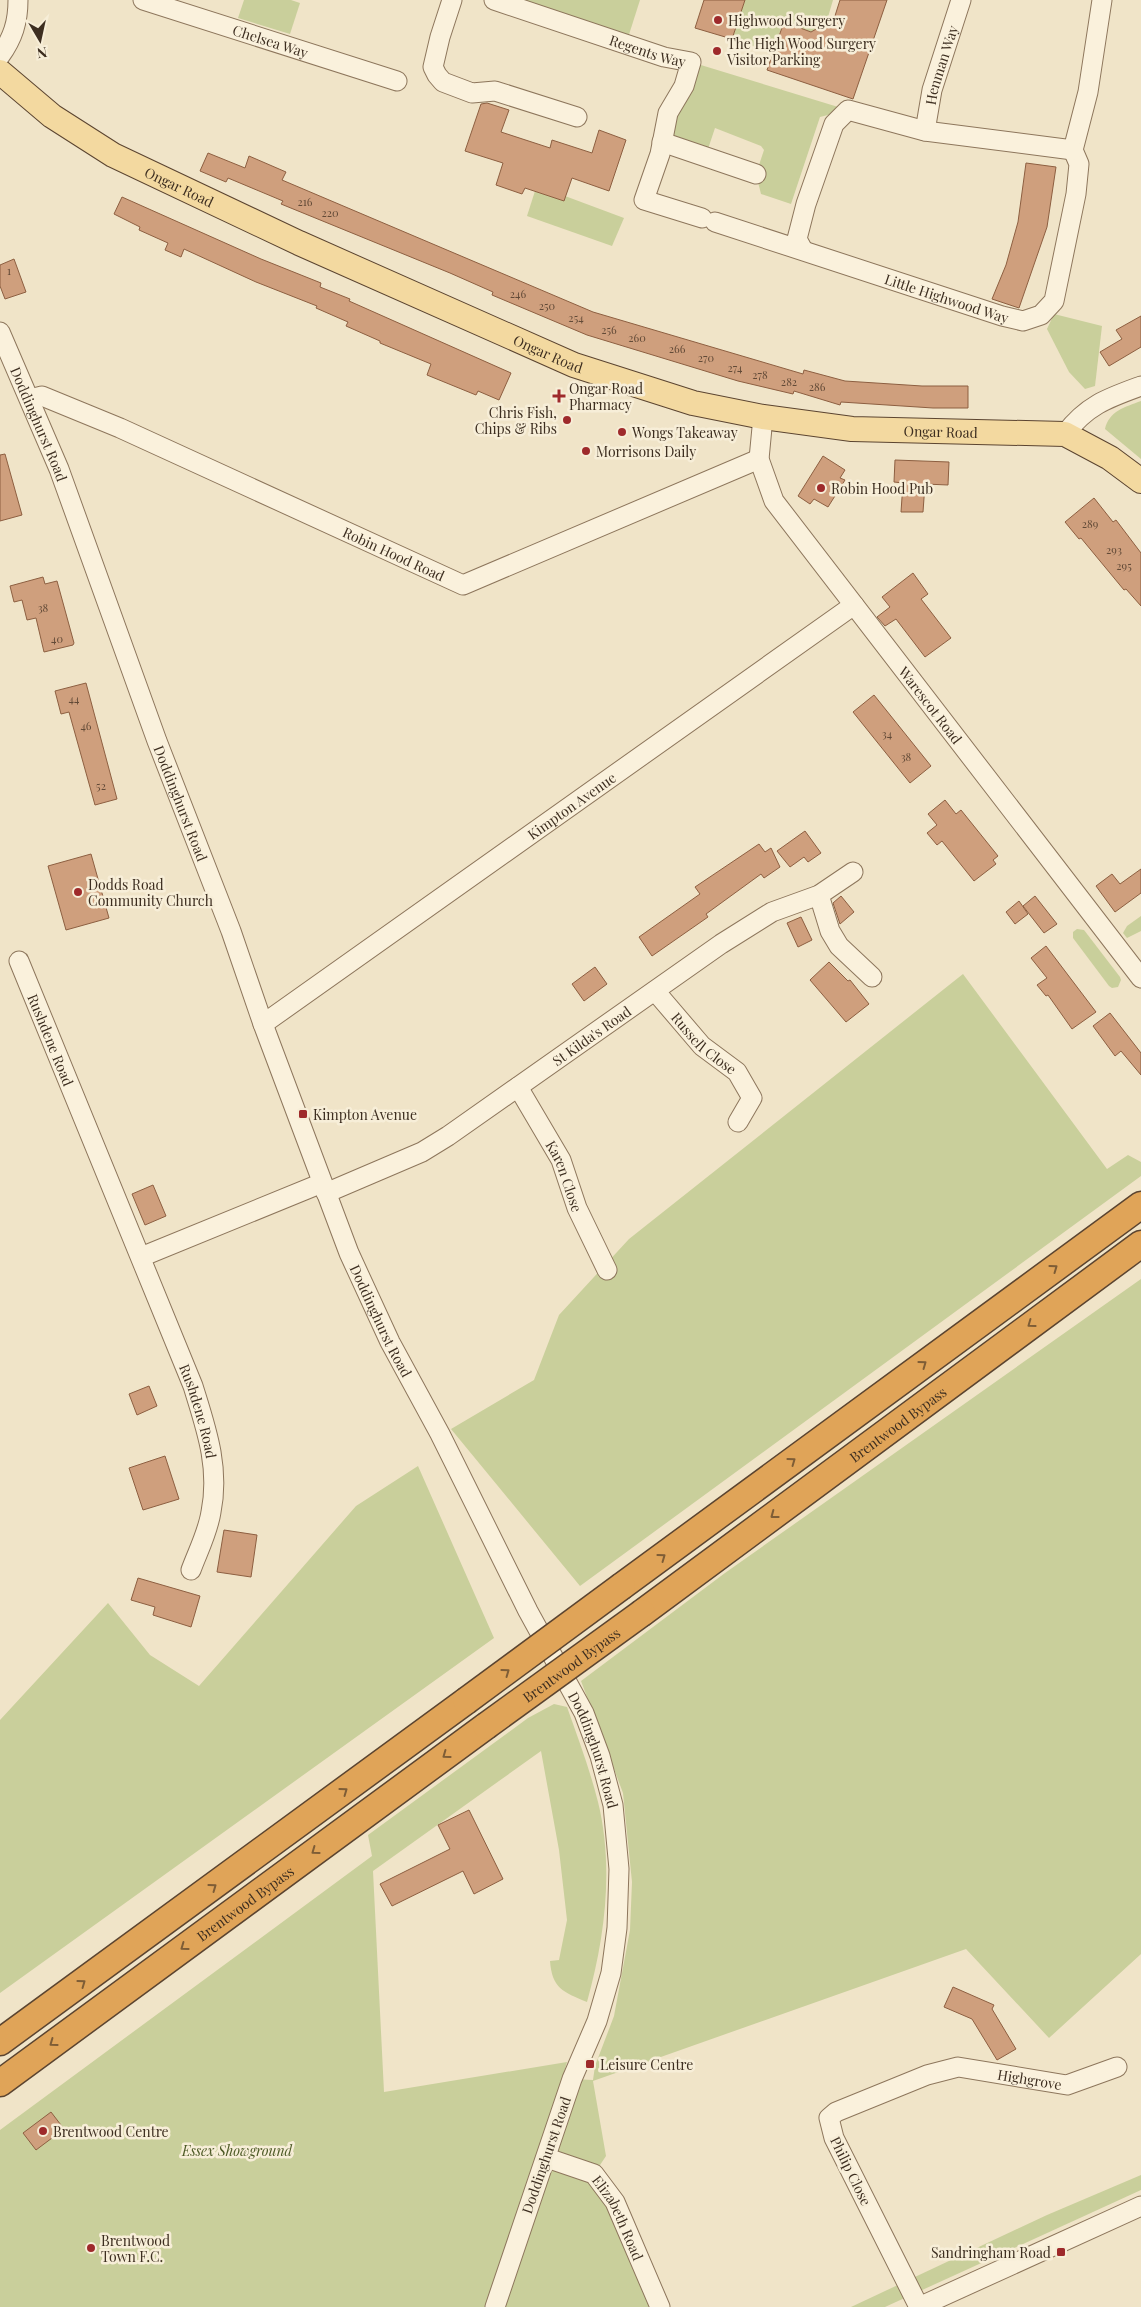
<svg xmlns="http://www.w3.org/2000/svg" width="1141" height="2307" viewBox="0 0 1141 2307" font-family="'Playfair Display',serif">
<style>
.green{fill:#c9cf9b}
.building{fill:#cf9f7d;stroke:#8d5f41}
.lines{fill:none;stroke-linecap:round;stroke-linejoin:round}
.minor-casing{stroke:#8d765c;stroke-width:21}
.major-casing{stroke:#5b4430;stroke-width:26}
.highway-casing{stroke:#5b4430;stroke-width:29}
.minor{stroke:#faf1dc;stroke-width:19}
.major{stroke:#f3d9a0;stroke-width:24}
.highway{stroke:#e0a458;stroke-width:26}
.highway-bridge-casing{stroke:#5b4430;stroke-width:29;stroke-linecap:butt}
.highway-bridge{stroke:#e0a458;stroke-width:26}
.oneway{stroke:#7e5d36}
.poi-dot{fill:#9e2a2b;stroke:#f7eed8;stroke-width:2}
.labels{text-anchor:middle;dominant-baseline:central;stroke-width:5;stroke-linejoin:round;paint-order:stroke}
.number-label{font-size:11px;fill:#624a37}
.poi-label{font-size:14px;fill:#3d2e20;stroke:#f7eed8;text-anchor:start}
.street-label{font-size:14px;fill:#3d2e20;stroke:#f7eed8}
.park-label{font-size:14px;font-style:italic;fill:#4d5a26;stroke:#f7eed8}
</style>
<rect width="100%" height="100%" fill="#f0e4c8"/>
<!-- green -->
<g class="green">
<path d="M244,0H291L300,3L290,34L238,18Z"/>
<path d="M495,0H640L626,44Z"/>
<path d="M745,0H833L826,24L811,32L783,23L773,52L732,39Z"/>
<path d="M691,62L848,110L820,117L791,204L761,194L756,174L764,150L761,146L715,128L708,149L662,142Z"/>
<path d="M535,191L565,196L624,218L612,246L527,216Z"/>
<path d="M1054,314L1102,326L1095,386L1085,389L1069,372L1047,329Z"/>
<path d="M1141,401V459L1105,429C1109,411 1125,407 1141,401Z"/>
<path d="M1141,916V931L1127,938L1123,933L1127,926Z"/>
<path d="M1077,929L1084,930L1120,977L1121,980L1118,987L1112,988L1109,986L1073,938V932Z"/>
<path d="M963,974L1107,1169L1128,1155L1141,1162V1176L580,1586L451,1429L534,1380L559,1315L629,1239Z"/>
<path d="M1141,1279V1954L1049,2038L966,1949L593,2081L606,2156L594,2174L658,2307H497L572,2079L593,2080L595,2066L614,2016L630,1930L632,1882L623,1793L581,1681L725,1573Z"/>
<path d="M418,1466L494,1638L0,1993V1720L108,1603L150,1655L199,1686L356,1506Z"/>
<path d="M554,1704L567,1707C578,1738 590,1770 598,1802C614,1867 605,1938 587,2002C563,1992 552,1988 550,1961L559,1960L567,1920L559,1850L541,1751L373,1871L384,2092L567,2062L495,2307H0V2130L372,1856L368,1835L528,1718Z"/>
<path d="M1141,2175V2190L885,2307H851L1047,2215Z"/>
</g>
<!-- building -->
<g class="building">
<path d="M704,0H745L732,39L695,28Z"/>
<path d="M840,0H887L853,99L767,70L784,22L811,32L834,19Z"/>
<path d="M487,103L509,110L501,132L550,148L552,140L592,153L599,130L626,140L609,191L572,178L564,201L525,188L522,194L496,185L503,163L465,151L481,104Z"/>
<path d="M208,153L245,168L249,156L286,172L282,180L593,312L803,374L804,370L845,381L922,386H968V408H933L841,402L840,405L794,391L793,394L738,381L587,335L492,295L493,292L450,273L281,204L283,201L228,178L226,182L200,171Z"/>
<path d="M1026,163L1056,167L1047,227L1019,308L992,299L1006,265L1018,222Z"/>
<path d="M122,197L261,259L321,283L320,287L350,299L349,301L511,373L499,400L478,391L476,395L427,375L431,364L380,343V341L346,326L348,322L316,308L317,306L256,282L184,249L181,257L165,250L168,243L139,230L140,227L114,214Z"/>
<path d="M14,259L26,292L5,299L0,286V265Z"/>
<path d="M1141,316V347L1109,366L1100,352L1122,339L1116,330Z"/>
<path d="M5,454L22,515L0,521V455Z"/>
<path d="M823,456L845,470L840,478L845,480L828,507L814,499L810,504L798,496Z"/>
<path d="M895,460L949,462L948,485L925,484L923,512H901L903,483L894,482Z"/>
<path d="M1094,498L1113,522L1116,520L1141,553V606L1126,589L1124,590L1081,538L1079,539L1065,522Z"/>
<path d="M913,573L928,594L921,599L951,638L925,657L896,619L885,626L877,617L890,607L882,597Z"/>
<path d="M43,577L45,584L57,581L74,643L73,645L44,652L36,618L27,620L22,600L14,602L10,586Z"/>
<path d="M86,683L117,799L95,805L69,712L61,714L55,691Z"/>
<path d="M874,695L931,766L910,783L853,712Z"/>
<path d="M945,800L956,814L961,810L998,856L993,860L996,864L974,881L942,841L937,845L927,833L937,825L928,814Z"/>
<path d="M805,831L821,853L808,862L804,857L790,867L777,851Z"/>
<path d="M759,844L765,852L771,848L780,867L764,878L761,874L706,914L708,917L652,956L639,937L700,894L695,887Z"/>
<path d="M91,854L109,918L66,930L48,866Z"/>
<path d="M1141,869V893L1115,912L1096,886L1112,874L1120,884Z"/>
<path d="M841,896L854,912L840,924L833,903Z"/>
<path d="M1035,896L1057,924L1044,933L1023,906Z"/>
<path d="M1019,901L1028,914L1015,924L1006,912Z"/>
<path d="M801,917L812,940L798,947L787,923Z"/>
<path d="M1046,946L1096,1012L1072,1029L1048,995L1046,996L1037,985L1047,978L1031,958Z"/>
<path d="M829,962L848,981L850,980L869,1004L846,1022L810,980Z"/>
<path d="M595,967L607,984L584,1001L572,984Z"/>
<path d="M1110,1013L1141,1053V1075L1121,1051L1115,1056L1093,1026Z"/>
<path d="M153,1185L166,1216L145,1225L132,1194Z"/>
<path d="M149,1386L157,1406L137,1415L129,1394Z"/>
<path d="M165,1456L179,1499L143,1510L129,1468Z"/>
<path d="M224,1530L257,1535L251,1577L217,1572Z"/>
<path d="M138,1578L200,1596L191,1627L153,1615L155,1607L131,1600Z"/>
<path d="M469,1810L503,1879L474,1894L463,1871L392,1906L380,1884L450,1849L438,1825Z"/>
<path d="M953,1987L994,2005L992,2009L1016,2049L997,2060L972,2019L944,2007Z"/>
<path d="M51,2112L64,2129L36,2150L23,2133Z"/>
</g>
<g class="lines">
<!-- minor casing -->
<g class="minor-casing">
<g id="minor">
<path id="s1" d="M143,0L397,81"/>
<path d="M452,0L440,37L433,67L437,75L443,82L472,93L495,91L577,117"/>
<path id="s2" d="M494,0L664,57L691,62L684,86L668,113L660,154L644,200L702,218"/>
<path d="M0,56C13,38 18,22 18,0"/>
<path id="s3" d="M925,131L932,90L961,0"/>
<path d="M662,142L756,174"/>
<path id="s4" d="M715,222L1002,316L1023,321L1041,315L1054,301L1076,194L1079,164L1073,150L1088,92L1102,0"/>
<path d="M803,250L797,239L806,204L834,124L848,110L925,131L1073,150"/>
<path id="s5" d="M0,332L59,469L157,741L231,931L263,1024L349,1253L390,1342L440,1434L528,1611L584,1713L600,1756L613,1805L619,1869L617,1928L611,1973L597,2021L572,2079L495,2307"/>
<path id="s6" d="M30,399L42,396L120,428L463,585L759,459"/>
<path id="s7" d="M763,417L759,459L774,501L1141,978"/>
<path d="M1065,434C1087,405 1108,398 1141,386"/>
<path d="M819,895L830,931L839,946L872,977"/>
<path id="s8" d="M19,961L193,1386C206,1428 220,1467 211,1512C208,1532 198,1551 191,1570"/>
<path id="s9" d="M655,991L702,1046L737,1072L752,1098L738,1122"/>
<path id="s10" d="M263,1024L854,605"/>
<path id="s11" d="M518,1087L561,1160L577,1208L607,1270"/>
<path id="s12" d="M326,1193L422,1152L448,1136L721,944L772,912L819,895L853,872"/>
<path d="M141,1257L322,1183"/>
<path id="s13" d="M547,2158L594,2174L615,2202L660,2307"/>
<path id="s14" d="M919,2307L834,2138L829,2118L836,2112L927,2075L958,2067L1067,2085L1117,2067"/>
<path d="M919,2307L1141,2206"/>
</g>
</g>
<!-- major casing -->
<g class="major-casing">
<g id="major">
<path id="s15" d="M0,72L52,116L113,155L299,243L574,365L693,403L763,417L852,429L1065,434L1110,458L1141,481"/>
</g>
</g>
<!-- highway casing -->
<g class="highway-casing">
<g id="highway">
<path d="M622,1586L1141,1205"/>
<path id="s16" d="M642,1613L1141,1244"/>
<path d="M0,2042L466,1701"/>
<path id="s17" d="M0,2083L486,1726"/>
</g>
</g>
<!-- minor -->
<use href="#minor" class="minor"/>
<!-- major -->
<use href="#major" class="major"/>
<!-- highway -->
<use href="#highway" class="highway"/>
<!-- highway-bridge casing -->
<g class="highway-bridge-casing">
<g id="highway-bridge">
<path d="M466,1701L622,1586"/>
<path id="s18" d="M486,1726L642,1613"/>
</g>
</g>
<!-- highway-bridge -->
<use href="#highway-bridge" class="highway-bridge"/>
</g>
<!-- one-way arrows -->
<defs><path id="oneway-chevron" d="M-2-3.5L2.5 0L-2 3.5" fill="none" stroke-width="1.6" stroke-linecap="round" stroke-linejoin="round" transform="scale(1.25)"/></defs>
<g class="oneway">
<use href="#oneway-chevron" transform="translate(1054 1268) rotate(-36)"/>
<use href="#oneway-chevron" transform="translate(1031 1324) rotate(144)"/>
<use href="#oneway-chevron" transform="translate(923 1364) rotate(-36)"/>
<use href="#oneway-chevron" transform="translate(792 1461) rotate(-36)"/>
<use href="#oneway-chevron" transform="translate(774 1515) rotate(143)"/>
<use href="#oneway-chevron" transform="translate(662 1557) rotate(-36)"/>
<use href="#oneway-chevron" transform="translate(506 1672) rotate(-36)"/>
<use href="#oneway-chevron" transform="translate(446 1755) rotate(144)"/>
<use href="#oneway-chevron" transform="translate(344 1791) rotate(-36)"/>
<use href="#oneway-chevron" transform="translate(315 1851) rotate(144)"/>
<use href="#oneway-chevron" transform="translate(213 1887) rotate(-36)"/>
<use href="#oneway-chevron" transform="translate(184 1947) rotate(144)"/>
<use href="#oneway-chevron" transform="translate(82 1983) rotate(-36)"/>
<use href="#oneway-chevron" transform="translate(53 2043) rotate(144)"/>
</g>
<!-- markers -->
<g class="poi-dot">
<circle cx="718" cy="20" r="5"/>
<circle cx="717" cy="51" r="5"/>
<path d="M556.5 388.5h5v5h5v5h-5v5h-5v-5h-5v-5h5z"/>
<circle cx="567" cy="420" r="5"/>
<circle cx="622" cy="432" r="5"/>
<circle cx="586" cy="451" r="5"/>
<circle cx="821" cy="488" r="5"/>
<circle cx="78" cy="892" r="5"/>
<rect x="298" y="1109" width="10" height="10" rx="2.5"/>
<rect x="585" y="2059" width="10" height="10" rx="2.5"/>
<circle cx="43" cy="2131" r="5"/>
<circle cx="91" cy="2248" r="5"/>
<rect x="1056" y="2247" width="10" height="10" rx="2.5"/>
</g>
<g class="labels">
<!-- number labels -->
<g class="number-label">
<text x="305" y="201">216</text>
<text x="330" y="212">220</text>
<text x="9" y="270">1</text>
<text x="518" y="293">246</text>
<text x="547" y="305">250</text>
<text x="576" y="317">254</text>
<text x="609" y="329">256</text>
<text x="637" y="337">260</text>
<text x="677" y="348">266</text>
<text x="706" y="357">270</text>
<text x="735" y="367">274</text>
<text x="760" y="374">278</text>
<text x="789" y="381">282</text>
<text x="817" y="386">286</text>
<text x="1090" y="523">289</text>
<text x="1114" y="549">293</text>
<text x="1124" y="565">295</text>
<text x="43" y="607">38</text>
<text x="57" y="638">40</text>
<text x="74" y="698">44</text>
<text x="86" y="725">46</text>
<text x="887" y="733">34</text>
<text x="906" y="756">38</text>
<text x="101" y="785">52</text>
</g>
<!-- poi labels -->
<g class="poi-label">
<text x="728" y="20">Highwood Surgery</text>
<text x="727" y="43">The High Wood Surgery<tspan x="727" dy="16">Visitor Parking</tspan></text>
<text x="569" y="388">Ongar Road<tspan x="569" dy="16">Pharmacy</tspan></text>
<text x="557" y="412" text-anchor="end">Chris Fish,<tspan x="557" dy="16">Chips &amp; Ribs</tspan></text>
<text x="632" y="432">Wongs Takeaway</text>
<text x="596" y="451">Morrisons Daily</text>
<text x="831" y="488">Robin Hood Pub</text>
<text x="88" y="884">Dodds Road<tspan x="88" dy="16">Community Church</tspan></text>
<text x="313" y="1114">Kimpton Avenue</text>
<text x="600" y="2064">Leisure Centre</text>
<text x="53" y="2131">Brentwood Centre</text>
<text x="101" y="2240">Brentwood<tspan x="101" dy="16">Town F.C.</tspan></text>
<text x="1051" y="2252" text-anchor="end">Sandringham Road</text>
</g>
<!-- street labels -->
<g class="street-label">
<text stroke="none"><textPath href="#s1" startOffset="134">Chelsea Way</textPath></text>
<text stroke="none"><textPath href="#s2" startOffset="162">Regents Way</textPath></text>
<text stroke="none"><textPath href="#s3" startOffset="68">Henman Way</textPath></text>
<text stroke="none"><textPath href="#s15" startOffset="214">Ongar Road</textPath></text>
<text stroke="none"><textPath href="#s4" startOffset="244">Little Highwood Way</textPath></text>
<text stroke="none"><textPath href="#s15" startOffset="619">Ongar Road</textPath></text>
<text stroke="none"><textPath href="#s5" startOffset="100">Doddinghurst Road</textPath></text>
<text stroke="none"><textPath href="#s15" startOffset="1022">Ongar Road</textPath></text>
<text stroke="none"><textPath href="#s6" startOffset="398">Robin Hood Road</textPath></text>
<text stroke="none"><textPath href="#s7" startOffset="344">Warescot Road</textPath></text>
<text stroke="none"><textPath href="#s5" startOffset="505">Doddinghurst Road</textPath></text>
<text stroke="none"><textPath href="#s10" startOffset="378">Kimpton Avenue</textPath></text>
<text stroke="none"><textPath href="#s12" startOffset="310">St Kilda's Road</textPath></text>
<text stroke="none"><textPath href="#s8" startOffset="85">Rushdene Road</textPath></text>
<text stroke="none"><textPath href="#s9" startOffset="72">Russell Close</textPath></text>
<text stroke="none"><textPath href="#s11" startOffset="101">Karen Close</textPath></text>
<text stroke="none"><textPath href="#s5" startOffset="1060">Doddinghurst Road</textPath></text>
<text stroke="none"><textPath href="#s8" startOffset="485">Rushdene Road</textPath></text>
<text stroke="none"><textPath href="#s16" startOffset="318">Brentwood Bypass</textPath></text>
<text stroke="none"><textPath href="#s18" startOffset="105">Brentwood Bypass</textPath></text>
<text stroke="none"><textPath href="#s5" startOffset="1540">Doddinghurst Road</textPath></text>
<text stroke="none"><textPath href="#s17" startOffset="304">Brentwood Bypass</textPath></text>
<text stroke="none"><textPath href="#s14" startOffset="422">Highgrove</textPath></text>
<text transform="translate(546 2155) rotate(-71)">Doddinghurst Road</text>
<text transform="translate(851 2171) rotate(64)">Philip Close</text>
<text stroke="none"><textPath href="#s13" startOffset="100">Elizabeth Road</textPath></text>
</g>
<!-- park labels -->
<g class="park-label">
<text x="237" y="2150">Essex Showground</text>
</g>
</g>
<!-- north arrow -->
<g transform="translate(40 40) rotate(171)" stroke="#f7eed8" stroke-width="4" paint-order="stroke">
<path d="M0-4L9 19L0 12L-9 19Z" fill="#3d2e20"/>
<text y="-8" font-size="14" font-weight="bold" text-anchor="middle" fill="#3d2e20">N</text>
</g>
</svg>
